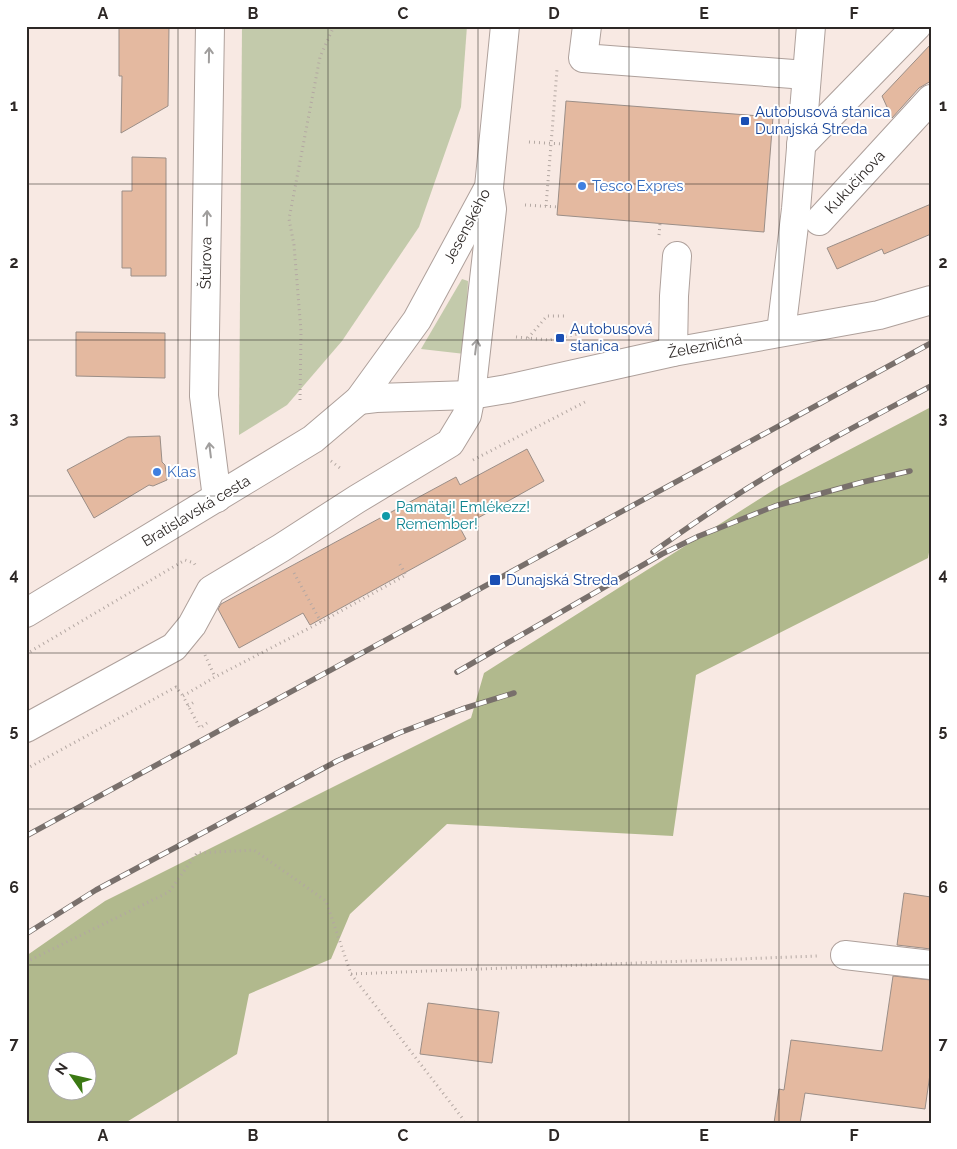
<svg xmlns="http://www.w3.org/2000/svg" width="957" height="1149" viewBox="0 0 957 1149" font-family="Raleway,sans-serif">
<style>
.green{fill:#c3caab}
.forest{fill:#b1b98d;fill-rule:evenodd}
.building{fill:#e4b9a0;stroke:#9b8e87}
.lines{fill:none;stroke-linecap:round;stroke-linejoin:round}
.minor-casing{stroke:#aea09b;stroke-width:30}
.path{stroke:#b3a7a2;stroke-width:3;stroke-dasharray:1 4;stroke-linecap:butt}
.minor{stroke:#fff;stroke-width:28}
.rail-casing{stroke:#79706c;stroke-width:5.5}
.rail{stroke:#fff;stroke-width:4;stroke-dasharray:11;stroke-linecap:butt}
.oneway{stroke:#a09e9d}
.grid{fill:none;stroke:#2d2826;stroke-width:1;stroke-opacity:0.55}
.transit-dot{fill:#1a4fb4;stroke:#fff;stroke-width:2}
.shop-dot{fill:#3f7fe0;stroke:#fff;stroke-width:2}
.culture-dot{fill:#0f9aa8;stroke:#fff;stroke-width:2}
.labels{text-anchor:middle;dominant-baseline:central;stroke-width:4;stroke-linejoin:round;paint-order:stroke}
.transit-label{font-size:15px;fill:#164399;stroke:#fff;text-anchor:start}
.street-label{font-size:15px;fill:#2d2826;stroke:#fff}
.shop-label{font-size:15px;fill:#366cbe;stroke:#fff;text-anchor:start}
.culture-label{font-size:15px;fill:#0d838f;stroke:#fff;text-anchor:start}
.neatline{fill:none;stroke:#2d2826;stroke-width:2}
.grid-label{font-size:16px;text-anchor:middle;font-weight:bold;fill:#2d2826}
</style>
<rect width="100%" height="100%" fill="#f8e9e3"/>
<!-- green -->
<g class="green">
<path d="M242,26H467L461,107L419,227L342,341L287,405L239,435Z"/>
<path d="M462,279L468,281L465,354L421,349Z"/>
</g>
<!-- forest -->
<path class="forest" d="M931,407V541L928,558L696,675L673,836L447,824L350,914L331,959L249,994L237,1054L125,1123H26V956L105,901L471,718L484,673L780,486ZM58,1062H88V1092H58Z"/>
<!-- building -->
<g class="building">
<path d="M119,26H169L168,106L121,133L122,76H119Z"/>
<path d="M931,44V81L919,88L892,118L882,96Z"/>
<path d="M566,101L773,117L764,232L557,215Z"/>
<path d="M132,157L166,158V276H131V268H122V191H132Z"/>
<path d="M931,204V234L884,254L882,249L837,269L827,248Z"/>
<path d="M76,332L165,333V378L76,376Z"/>
<path d="M160,436L162,462L165,465L167,480L153,486L149,485L94,518L67,470L128,437Z"/>
<path d="M527,449L544,481L460,528L466,539L310,625L303,613L239,648L218,609L221,604L456,477L460,485Z"/>
<path d="M904,893L931,897V949L897,945Z"/>
<path d="M893,976L931,980V1067L925,1109L805,1093L800,1123H774L779,1089L784,1090L791,1040L882,1051Z"/>
<path d="M428,1003L499,1012L492,1063L420,1054Z"/>
</g>
<g class="lines">
<!-- minor casing -->
<g class="minor-casing">
<g id="minor">
<path d="M210,26L204,396L217,498"/>
<path d="M587,26L583,58L806,75"/>
<path d="M801,145L917,26"/>
<path d="M819,221L931,99"/>
<path d="M781,332L796,209L811,26"/>
<path d="M673,352L674,296L677,256"/>
<path d="M359,400L376,398L471,395L507,389L673,352L879,315L931,300"/>
<path d="M26,613L313,439L359,400L417,320L489,187L505,26"/>
<path d="M26,728L174,647L192,625L211,590L281,548L357,499L450,443L467,415L471,395L492,209L489,189"/>
<path d="M845,955L931,965"/>
</g>
</g>
<!-- path -->
<g class="path">
<path d="M529,142L563,144"/>
<path d="M525,205L558,207"/>
<path d="M546,206L557,70"/>
<path d="M659,235L660,224"/>
<path d="M516,337L549,340L587,332L619,333"/>
<path d="M528,338L547,316H565"/>
<path d="M300,400L301,331L294,245L289,219L320,57L334,26"/>
<path d="M473,460L585,402"/>
<path d="M331,461L340,468"/>
<path d="M294,573L321,622"/>
<path d="M26,654L185,560L194,563L197,568"/>
<path d="M205,655L215,677"/>
<path d="M188,706L194,702"/>
<path d="M207,723L200,728L183,696L215,677L321,622L406,575L398,561"/>
<path d="M26,769L176,687L183,696"/>
<path d="M26,962L169,892L197,853L254,850L326,901L351,974L463,1119L464,1123"/>
<path d="M351,974L817,956"/>
</g>
<!-- minor -->
<use href="#minor" class="minor"/>
<!-- rail casing -->
<g class="rail-casing">
<g id="rail">
<path d="M653,552C677,535 701,518 726,502C791,459 862,423 931,386"/>
<path d="M457,672L662,554L699,536L775,506L863,482L910,471"/>
<path d="M26,836L931,343"/>
<path d="M26,934L96,890L337,761L399,733L462,709L514,693"/>
</g>
</g>
<!-- rail -->
<use href="#rail" class="rail"/>
</g>
<!-- one-way arrows -->
<defs><path id="oneway-shaft" d="M-6 0H5M1.5-3L5.5 0L1.5 3" fill="none" stroke-width="1.6" stroke-linecap="round" stroke-linejoin="round" transform="scale(1.25)"/></defs>
<g class="oneway">
<use href="#oneway-shaft" transform="translate(209 55) rotate(-89)"/>
<use href="#oneway-shaft" transform="translate(207 218) rotate(-89)"/>
<use href="#oneway-shaft" transform="translate(476 347) rotate(-83)"/>
<use href="#oneway-shaft" transform="translate(210 450) rotate(-97)"/>
</g>
<!-- grid -->
<path class="grid" d="M178,26V1123M328,26V1123M478,26V1123M629,26V1123M779,26V1123M26,184H931M26,340H931M26,496H931M26,653H931M26,809H931M26,965H931"/>
<!-- markers -->
<g class="transit-dot">
<rect x="740" y="116" width="10" height="10" rx="2.5"/>
<rect x="555" y="333" width="10" height="10" rx="2.5"/>
<rect x="489" y="574" width="12" height="12" rx="2.5"/>
</g>
<g class="shop-dot">
<circle cx="582" cy="186" r="5"/>
<circle cx="157" cy="472" r="5"/>
</g>
<circle class="culture-dot" cx="386" cy="516" r="5"/>
<g class="labels">
<!-- transit labels -->
<g class="transit-label">
<text x="755" y="112">Autobusová stanica<tspan x="755" dy="17">Dunajská Streda</tspan></text>
<text x="570" y="329">Autobusová<tspan x="570" dy="17">stanica</tspan></text>
<text x="506" y="580">Dunajská Streda</text>
</g>
<!-- street labels -->
<g class="street-label">
<text transform="translate(855 182) rotate(-47)">Kukučínova</text>
<text transform="translate(467 226) rotate(-62)">Jesenského</text>
<text transform="translate(206 263) rotate(-89)">Štúrova</text>
<text transform="translate(705 346) rotate(-11)">Železničná</text>
<text transform="translate(196 511) rotate(-31)">Bratislavská cesta</text>
</g>
<!-- shop labels -->
<g class="shop-label">
<text x="592" y="186">Tesco Expres</text>
<text x="167" y="472">Klas</text>
</g>
<!-- culture labels -->
<g class="culture-label">
<text x="396" y="507">Pamätaj! Emlékezz!<tspan x="396" dy="17">Remember!</tspan></text>
</g>
</g>
<!-- border -->
<rect width="957" height="1149" fill="none" stroke="#ffffff" stroke-width="55"/>
<!-- north arrow -->
<g transform="translate(72 1076) rotate(304)"><circle r="24" fill="#ffffff" stroke="#aba9a8"/>
<path d="M0-4L9 19L0 12L-9 19Z" fill="#3b7913"/>
<text y="-8" font-size="14" font-weight="bold" text-anchor="middle" fill="#2d2826">N</text>
</g>
<rect x="28" y="28" width="902" height="1094" class="neatline"/>
<g class="grid-label">
<text x="103" y="19">A</text>
<text x="253" y="19">B</text>
<text x="403" y="19">C</text>
<text x="554" y="19">D</text>
<text x="704" y="19">E</text>
<text x="854" y="19">F</text>
<text x="14" y="111">1</text>
<text x="943" y="111">1</text>
<text x="14" y="268">2</text>
<text x="943" y="268">2</text>
<text x="14" y="424">3</text>
<text x="943" y="424">3</text>
<text x="14" y="580">4</text>
<text x="943" y="580">4</text>
<text x="14" y="736">5</text>
<text x="943" y="736">5</text>
<text x="14" y="893">6</text>
<text x="943" y="893">6</text>
<text x="14" y="1049">7</text>
<text x="943" y="1049">7</text>
<text x="103" y="1141">A</text>
<text x="253" y="1141">B</text>
<text x="403" y="1141">C</text>
<text x="554" y="1141">D</text>
<text x="704" y="1141">E</text>
<text x="854" y="1141">F</text>
</g>
</svg>
